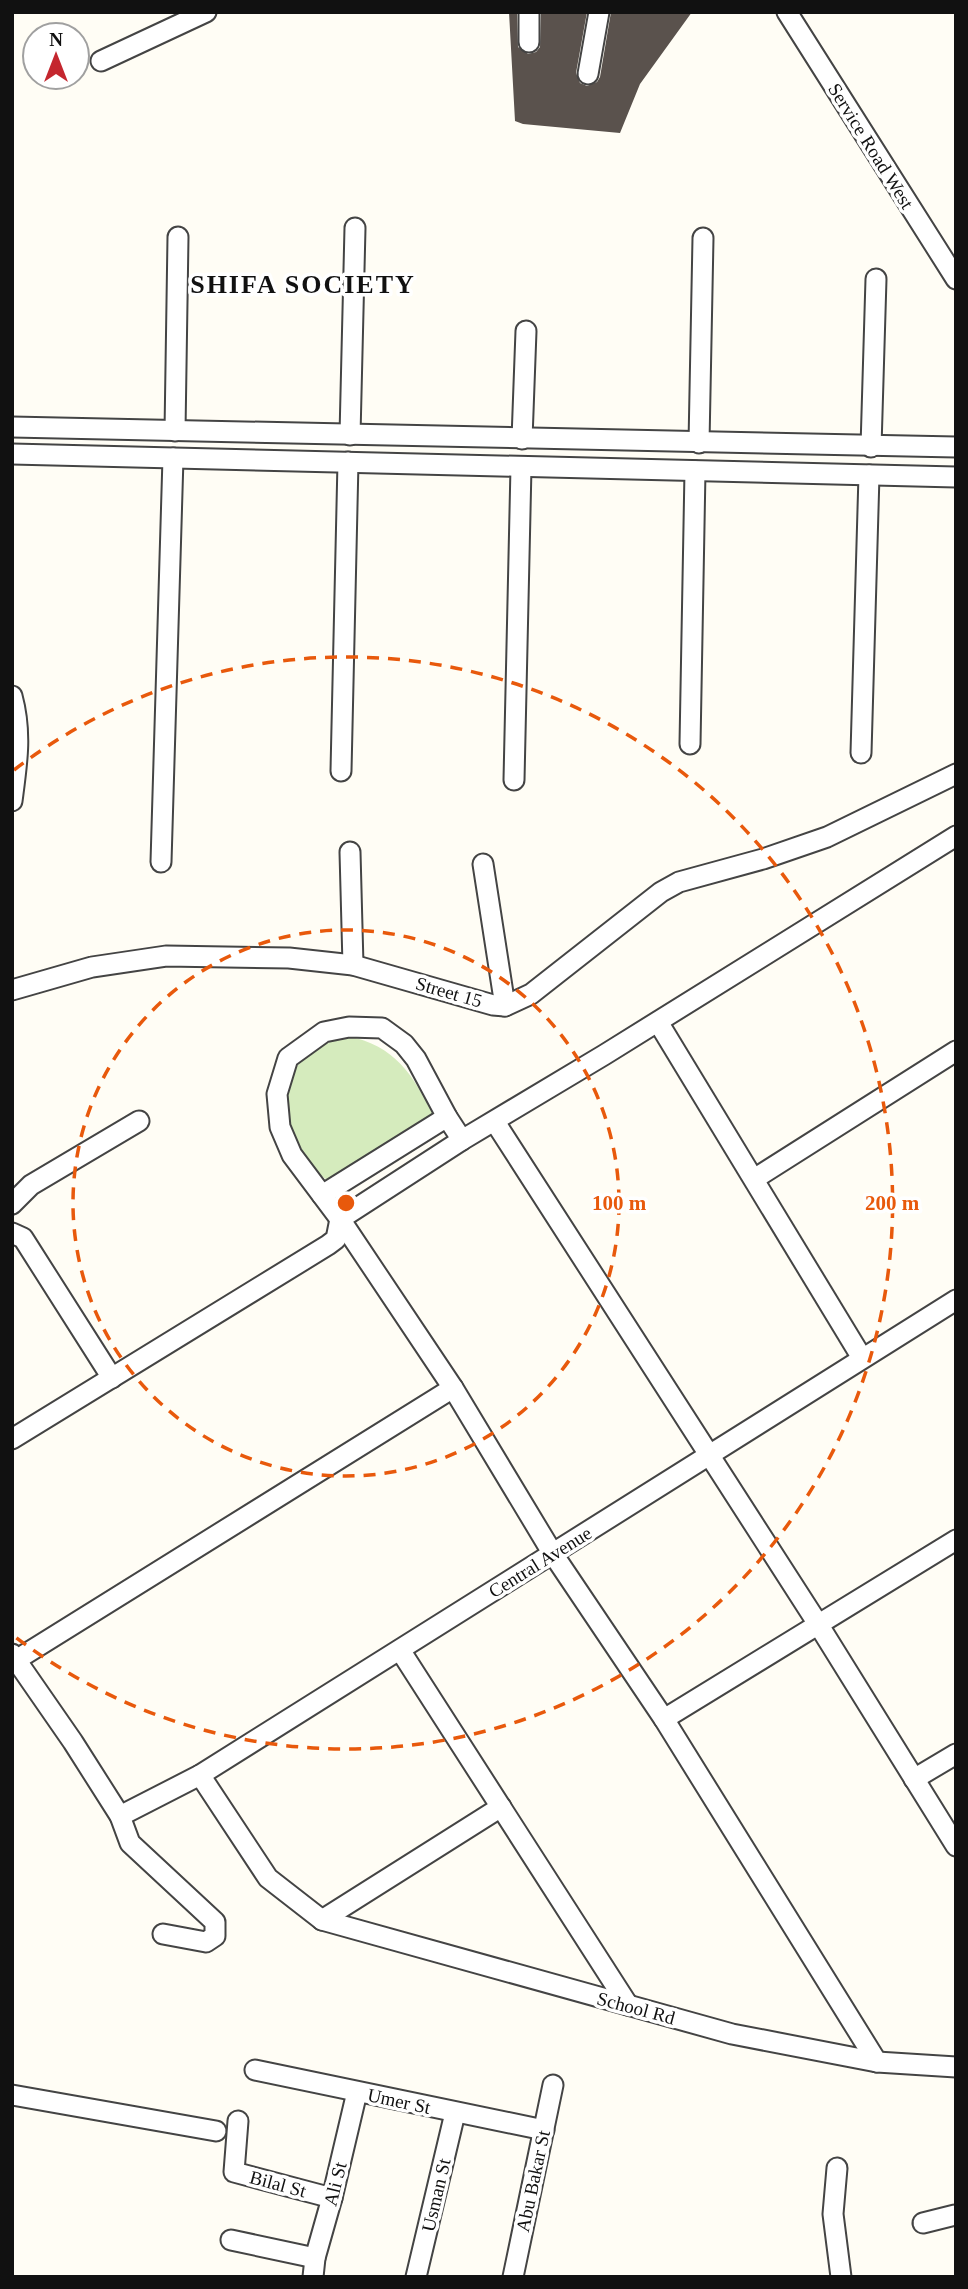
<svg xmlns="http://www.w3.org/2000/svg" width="968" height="2289" viewBox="0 0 968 2289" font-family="'Times New Roman',serif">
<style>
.green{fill:#d5ebbd}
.building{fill:#5a524d}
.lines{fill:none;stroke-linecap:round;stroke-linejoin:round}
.minor-casing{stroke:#444;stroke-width:23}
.minor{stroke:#fff;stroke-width:19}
.ring{fill:none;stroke:#e8590c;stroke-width:3.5;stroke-dasharray:12 9}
.labels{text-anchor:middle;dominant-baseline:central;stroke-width:7;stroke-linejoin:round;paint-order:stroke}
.street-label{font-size:19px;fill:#111;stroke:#fff}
.district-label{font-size:26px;font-weight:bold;letter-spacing:2px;fill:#111;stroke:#fff}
.centre{fill:#e8590c;stroke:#fff;stroke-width:3.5}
.ring-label{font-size:21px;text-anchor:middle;font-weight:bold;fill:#e8590c;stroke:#fff;stroke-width:7;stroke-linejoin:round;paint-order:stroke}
</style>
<rect width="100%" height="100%" fill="#fffdf5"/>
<!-- green -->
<path class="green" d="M347,1036C396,1046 412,1074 434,1116L329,1181C315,1173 306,1157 298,1143C270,1091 291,1052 347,1036Z"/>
<!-- building -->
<path class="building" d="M509,12H517L518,47L528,54L536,52L540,47L541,12H587L576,73L580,83L587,86L597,82L600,77L611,12H692L640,84L620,133L523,124L515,121Z"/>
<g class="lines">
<!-- minor casing -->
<g class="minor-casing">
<g id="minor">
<path d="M529,12V42"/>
<path d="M787,12L956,279"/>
<path d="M101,61L206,12"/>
<path d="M588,74L599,12"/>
<path d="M12,427L956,447"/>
<path d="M175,431L178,237"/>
<path d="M350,435L355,228"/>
<path d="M522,439L526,331"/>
<path d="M699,443L703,238"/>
<path d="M871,447L876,279"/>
<path d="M12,454L956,477"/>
<path d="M12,696C22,733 17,763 12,801"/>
<path d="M690,744L695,471"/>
<path d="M861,753L869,475"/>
<path d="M341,771L348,462"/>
<path d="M514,780L521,467"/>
<path d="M350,852L353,965"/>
<path d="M161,862L173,458"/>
<path d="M483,864L505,1006"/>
<path d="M12,990L92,967L166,956L289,958L353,965L493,1005L505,1006L531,994L661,892L679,882L763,859L827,837L956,774"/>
<path d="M658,1022L862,1358"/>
<path d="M495,1122L818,1624L956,1846"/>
<path d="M462,1140L447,1117L416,1059L404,1044L382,1028L349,1027L324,1032L288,1058L277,1094L280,1127L292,1155L340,1219L453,1388L553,1554L664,1719L877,2062"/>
<path d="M754,1179L956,1051"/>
<path d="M322,1195L447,1117"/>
<path d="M12,1204L31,1185L139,1121"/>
<path d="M12,1233L23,1238L112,1378"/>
<path d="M12,1439L328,1245L336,1239L340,1219L462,1140L604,1055L956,836"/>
<path d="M400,1650L628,2005"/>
<path d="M12,1654L73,1742L120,1816L130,1843L215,1922V1936L206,1942L163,1934"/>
<path d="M16,1660L453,1388"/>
<path d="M664,1719L956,1540"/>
<path d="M200,1775L268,1878L322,1920L732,2034L877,2062L956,2067"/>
<path d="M914,1779L956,1754"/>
<path d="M120,1816L200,1775L956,1300"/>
<path d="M322,1920L501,1807"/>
<path d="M255,2070L544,2130"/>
<path d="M12,2095L216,2131"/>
<path d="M238,2121L234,2172L332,2198"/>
<path d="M837,2168L833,2214L841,2277"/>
<path d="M923,2223L955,2215"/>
<path d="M231,2240L315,2258"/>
<path d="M313,2277L315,2258L332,2198L357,2092"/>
<path d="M416,2277L455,2113"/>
<path d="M513,2277L553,2085"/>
</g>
</g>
<!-- minor -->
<use href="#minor" class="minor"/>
</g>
<!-- distance rings -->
<g class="ring">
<circle cx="346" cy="1203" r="273"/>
<path d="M14 770A546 546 0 1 1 14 1636"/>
</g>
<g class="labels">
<!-- street labels -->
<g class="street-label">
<text transform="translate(871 146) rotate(58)">Service Road West</text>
<text transform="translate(449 992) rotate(16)">Street 15</text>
<text transform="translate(540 1562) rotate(-32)">Central Avenue</text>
<text transform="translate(636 2008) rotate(15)">School Rd</text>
<text transform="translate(399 2101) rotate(12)">Umer St</text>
<text transform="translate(533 2181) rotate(-78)">Abu Bakar St</text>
<text transform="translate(278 2184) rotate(15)">Bilal St</text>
<text transform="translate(335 2184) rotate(-76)">Ali St</text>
<text transform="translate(436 2195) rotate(-77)">Usman St</text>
</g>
<!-- district labels -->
<g class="district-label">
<text x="303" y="284">SHIFA SOCIETY</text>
</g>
</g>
<circle cx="346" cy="1203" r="10" class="centre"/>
<g class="ring-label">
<text x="619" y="1210">100 m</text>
<text x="892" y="1210">200 m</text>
</g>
<!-- border -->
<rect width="968" height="2289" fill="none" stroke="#111111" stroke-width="28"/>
<!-- north arrow -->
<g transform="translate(56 56)"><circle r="33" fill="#ffffff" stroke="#a0a0a0" stroke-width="2"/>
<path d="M0-5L12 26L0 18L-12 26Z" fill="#c4262e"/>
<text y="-10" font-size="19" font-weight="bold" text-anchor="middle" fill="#111111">N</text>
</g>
</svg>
